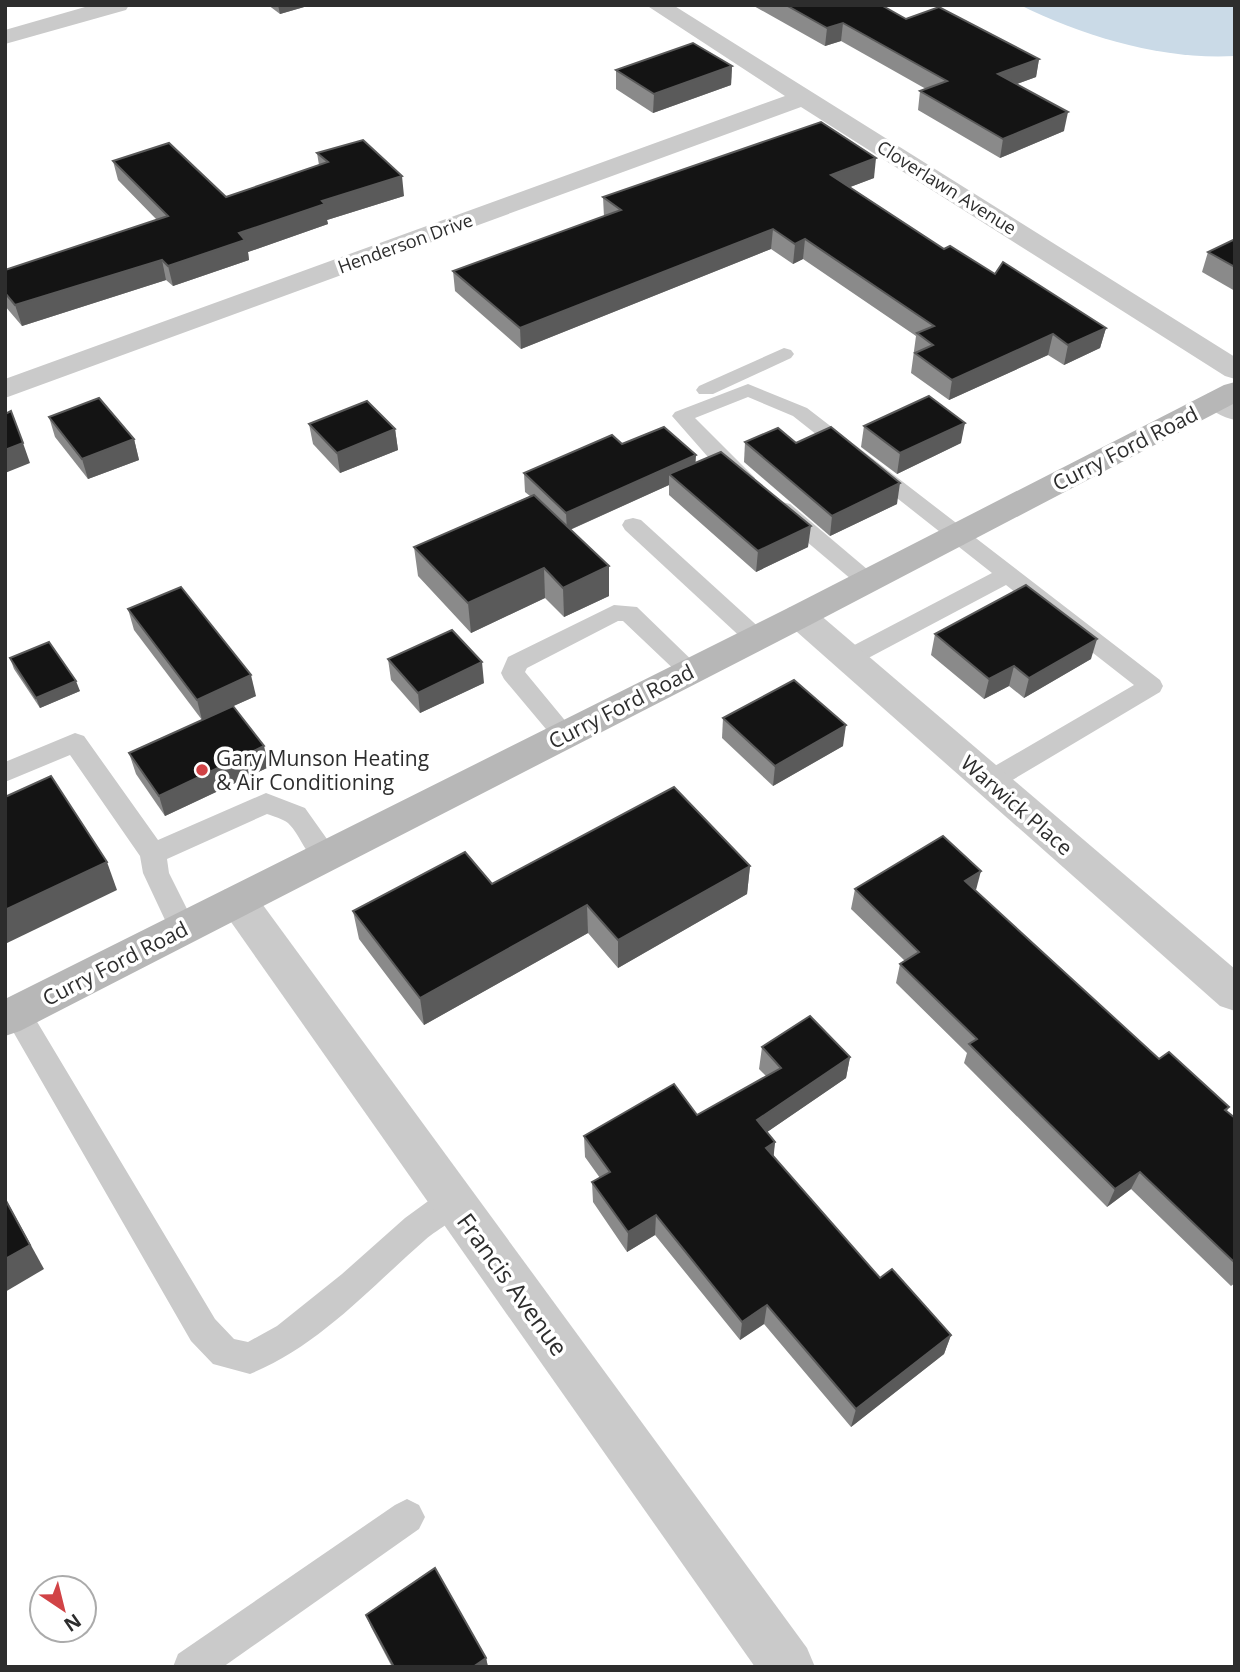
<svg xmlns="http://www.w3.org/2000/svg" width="1240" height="1672" viewBox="0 0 1240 1672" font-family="'Open Sans',sans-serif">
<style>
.water{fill:#cadae7}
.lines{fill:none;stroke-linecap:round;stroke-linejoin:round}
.lane{fill:#cacaca;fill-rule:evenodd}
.street{fill:#cacaca;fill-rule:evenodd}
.secondary{fill:#b7b7b7;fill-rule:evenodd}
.wall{fill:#8a8a8a}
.shaded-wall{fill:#5a5a5a}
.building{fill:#141414;stroke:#5a5a5a;stroke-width:2}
.poi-dot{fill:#d14346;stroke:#fff;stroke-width:2.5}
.labels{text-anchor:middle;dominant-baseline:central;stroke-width:7;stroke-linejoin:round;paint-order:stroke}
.far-street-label{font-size:18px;fill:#2d2d2d;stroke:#fff}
.street-label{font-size:21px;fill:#2d2d2d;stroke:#fff}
.poi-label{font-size:21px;fill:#2d2d2d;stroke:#fff;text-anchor:start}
.near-street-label{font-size:24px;fill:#2d2d2d;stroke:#fff}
</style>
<rect width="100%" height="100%" fill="#fff"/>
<!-- water -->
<path class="water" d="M1020,5H1235V56C1162,60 1085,37 1020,5Z"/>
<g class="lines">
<!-- lane -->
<g class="lane">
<path d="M784,348L791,350L794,354L791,358L713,394H699L696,390L699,386Z"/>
<path d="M748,384L807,408L1160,680L1163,686L1160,692L999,788L990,791L981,788L977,781L981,774L1134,685L1006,585L857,664L849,666L841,664L837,658L841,652L992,573L793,416L748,397L695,418L755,478L752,483H736L715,465L672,416L675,412Z"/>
<path d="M782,502L790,504L874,575L877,580L874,585L866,588L858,585L774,514L771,509L774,504Z"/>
<path d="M633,518L641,520L763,631L767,637L763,643L755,645L747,643L625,530L622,525L625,520Z"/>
<path d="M614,605L637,607L703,671L700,677L691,679L682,677L623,621H618L527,668L525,672L577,735L574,741L565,744L556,741L504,679L501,673L508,657Z"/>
<path d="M75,733L84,736L158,840L266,793L305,808L339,856L335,863C309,872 304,838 288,823C283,819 273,816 267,814L167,859L169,873L197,929L193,937L183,940L173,937L143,873L140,856L70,755L5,782V762Z"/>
<path d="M17,1001L27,1005L215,1319L234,1339L248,1342L277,1326L342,1274L405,1218L442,1191L453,1187L464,1191L469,1201C460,1219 440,1227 425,1240C370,1288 319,1346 250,1374L213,1364L191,1341L7,1021L5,1008Z"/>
<path d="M407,1499L419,1505L425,1517L419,1529L223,1667H173L178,1654L395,1505Z"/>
</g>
<!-- street -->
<g class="street">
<path d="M92,5H129L126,10L5,44V30Z"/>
<path d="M646,5H673L1235,357V379L1225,376L801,107L5,398V379L785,96Z"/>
<path d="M1218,391L1235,397V420C1222,417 1210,411 1203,400L1207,394Z"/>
<path d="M800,604L812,608L1235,969V1011L1220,1006L788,624L783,616L788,608Z"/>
<path d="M238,885L252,890L807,1648L815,1667H755L224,912L218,901L224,890Z"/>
</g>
<!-- secondary -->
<path class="secondary" d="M1235,382V403L812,624L20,1031L5,1036V999L788,608L1224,385Z"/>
</g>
<!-- wall -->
<g class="wall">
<path d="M268,5H311L280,14Z"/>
<path d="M752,5H881L906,19L1039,59L1036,77L1017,84L1064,131L1000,158L918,110L920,91L926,89L841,41L825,46Z"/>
<path d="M732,66L731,85L653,113L616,89V70Z"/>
<path d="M317,153L404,196L327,220L328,224L248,252L249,260L173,286L166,280L22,326L5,306V270L157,220L118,180L113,161L226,197L319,165Z"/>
<path d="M874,178L850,187L944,249L1106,328L1100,348L1064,365L1048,355L949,400L911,373L916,336L803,259L793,264L771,249L521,349L455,291L453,271L604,217L603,197Z"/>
<path d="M1235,239V291L1202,272L1208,252Z"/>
<path d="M49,417L134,439L139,460L88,479L55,437Z"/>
<path d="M309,424L395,429L398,450L340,473L313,444Z"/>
<path d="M864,426L961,443L897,474L861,447Z"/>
<path d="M745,442L796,443L897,504L830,536L744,462Z"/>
<path d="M622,444L695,463L808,547L756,572L669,495V485L570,530L609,566V596L564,617L545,598L471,633L418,576L414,547L530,496L525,492L524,473Z"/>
<path d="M128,609L256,696L202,720L134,630Z"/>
<path d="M935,634L1091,659L1024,698L1009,686L984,699L931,655Z"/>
<path d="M10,658L80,691L40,708L14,669Z"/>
<path d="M388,659L484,683L420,713L391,680Z"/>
<path d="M723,718L843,746L773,786L722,738Z"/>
<path d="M129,753L269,767L165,816L136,774Z"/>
<path d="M750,866L747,894L618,968L588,933L424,1025L359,939L353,911L492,884Z"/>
<path d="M855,889L976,891L1159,1059L1229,1107L1227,1111L1235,1118V1283L1231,1286L1131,1189L1107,1207L964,1063L967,1053L896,983L900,964L905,961L851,909Z"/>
<path d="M762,1047L850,1057L846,1078L767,1132L775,1142L773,1156L880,1278L951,1335L944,1354L851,1427L764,1324L740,1340L655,1235L627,1252L593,1202L592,1182L600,1178L585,1157L584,1136L697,1115L766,1076L759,1069Z"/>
<path d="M366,1615L486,1658L488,1667H392L371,1627Z"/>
</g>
<!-- shaded-wall -->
<g class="shaded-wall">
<path d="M278,5H311L280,14Z"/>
<path d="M843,23L841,41L825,46L827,28Z"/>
<path d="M1039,59L1036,77L995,92L998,74Z"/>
<path d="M732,66L731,85L653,113L654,94Z"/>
<path d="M1068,112L1064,131L1000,158L1003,139Z"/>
<path d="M876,158L874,178L829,195L831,175Z"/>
<path d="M402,176L404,196L327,220L328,224L248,252L249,260L173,286L168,266L239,233L322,201Z"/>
<path d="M773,229L771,249L521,349L520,328Z"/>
<path d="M805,239L803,259L793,264L795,244Z"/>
<path d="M162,260L166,280L22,326L15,305Z"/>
<path d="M1106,328L1100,348L1064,365L1068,345Z"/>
<path d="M1053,334L1048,355L949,400L952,380Z"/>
<path d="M965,423L961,443L897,474L900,453Z"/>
<path d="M395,429L398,450L340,473L337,453Z"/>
<path d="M134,439L139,460L88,479L82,459Z"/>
<path d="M23,443L30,463L5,473V450Z"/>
<path d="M696,455L695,474H669V485L567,531L566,513Z"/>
<path d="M900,483L897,504L830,536L832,516Z"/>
<path d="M811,526L808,547L756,572L758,551Z"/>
<path d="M609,566V596L564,617L563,588Z"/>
<path d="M544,568L545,598L471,633L468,603Z"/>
<path d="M1097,639L1091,659L1024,698L1029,678Z"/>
<path d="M482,662L484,683L420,713L418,693Z"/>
<path d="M1014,666L1009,686L984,699L989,679Z"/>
<path d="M251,675L256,696L202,720L197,700Z"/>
<path d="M76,681L80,691L40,708L36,698Z"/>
<path d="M846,725L843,746L773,786L775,766Z"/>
<path d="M264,746L269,767L165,816L159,796Z"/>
<path d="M107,862L117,890L5,944V910Z"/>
<path d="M750,866L747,894L618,968V940Z"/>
<path d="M981,871L976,890L965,881Z"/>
<path d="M587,905L588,933L424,1025L420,998Z"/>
<path d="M850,1057L846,1078L754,1141L757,1120Z"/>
<path d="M775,1142L773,1163L766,1148Z"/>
<path d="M1140,1172L1131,1189L1107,1207L1115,1189Z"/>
<path d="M5,1198L44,1269L5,1292Z"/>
<path d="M656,1215L655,1235L627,1252L628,1232Z"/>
<path d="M767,1305L764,1324L740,1340L742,1322Z"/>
<path d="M951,1335L944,1354L851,1427L856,1409Z"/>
<path d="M486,1658L488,1667H473Z"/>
</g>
<!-- building -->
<g class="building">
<path d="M786,5H881L906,19L939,7L1039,59L998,74L1068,112L1003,139L920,91L947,81L843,23L827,28Z"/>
<path d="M693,43L732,66L654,94L616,70Z"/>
<path d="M821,122L876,158L831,175L944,249L950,246L995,274L1003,262L1106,328L1068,345L1053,334L952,380L915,353L933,345L917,333L934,326L805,239L795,244L773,229L520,328L453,271L621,210L603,197Z"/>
<path d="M363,140L402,176L322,201L325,204L239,233L245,240L168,266L162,260L15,305L5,293V270L168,216L113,161L169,143L226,197L328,162L317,153Z"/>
<path d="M1235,239V267L1208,252Z"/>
<path d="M929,396L965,423L900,453L864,426Z"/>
<path d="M99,398L134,439L82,459L49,417Z"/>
<path d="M367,401L395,429L337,453L309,424Z"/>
<path d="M11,411L23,443L5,450V414Z"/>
<path d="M664,427L696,455L566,513L524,473L612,435L622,444Z"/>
<path d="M831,427L900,483L832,516L745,442L778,428L796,443Z"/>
<path d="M721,452L811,526L758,551L669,474Z"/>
<path d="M534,495L609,566L563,588L544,568L468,603L414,547Z"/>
<path d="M1026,585L1097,639L1029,678L1014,666L989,679L935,634Z"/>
<path d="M181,587L251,675L197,700L128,609Z"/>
<path d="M452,630L482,662L418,693L388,659Z"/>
<path d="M49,642L76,681L36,698L10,658Z"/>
<path d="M794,680L846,725L775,766L723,718Z"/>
<path d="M233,706L264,746L159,796L129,753Z"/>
<path d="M51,776L107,862L5,910V797Z"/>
<path d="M674,787L750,866L618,940L587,905L420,998L353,911L465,852L492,884Z"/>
<path d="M943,836L981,871L965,881L1159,1059L1169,1052L1229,1107L1225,1110L1235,1118V1263L1140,1172L1115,1189L969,1044L977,1039L900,964L919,952L855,889Z"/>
<path d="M810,1016L850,1057L757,1120L775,1142L766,1148L880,1278L892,1269L951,1335L856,1409L767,1305L742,1322L656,1215L628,1232L592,1182L610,1172L584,1136L674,1084L697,1115L781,1068L762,1047Z"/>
<path d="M5,1199L30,1245L5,1259Z"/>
<path d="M435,1568L486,1658L473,1667H394L366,1615Z"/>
</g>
<!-- markers -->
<circle class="poi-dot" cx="202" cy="770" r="7"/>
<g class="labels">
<!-- far-street labels -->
<g class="far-street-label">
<text transform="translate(947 187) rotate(32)">Cloverlawn Avenue</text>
<text transform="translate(405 243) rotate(-20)">Henderson Drive</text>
</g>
<!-- street labels -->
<g class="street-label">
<text transform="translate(1125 448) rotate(-27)">Curry Ford Road</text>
<text transform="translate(621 706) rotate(-27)">Curry Ford Road</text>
<text transform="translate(1017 805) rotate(41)">Warwick Place</text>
<text transform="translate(115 963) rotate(-27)">Curry Ford Road</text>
</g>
<!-- poi labels -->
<g class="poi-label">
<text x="216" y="758">Gary Munson Heating<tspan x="216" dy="24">&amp; Air Conditioning</tspan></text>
</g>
<!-- near-street labels -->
<g class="near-street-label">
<text transform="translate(513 1284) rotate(54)">Francis Avenue</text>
</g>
</g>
<!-- border -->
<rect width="1240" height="1672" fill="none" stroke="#2d2d2d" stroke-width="14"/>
<!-- north arrow -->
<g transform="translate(63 1609) rotate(145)"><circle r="33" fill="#ffffff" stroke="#ababab" stroke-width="2"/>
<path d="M0-5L12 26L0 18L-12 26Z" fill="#d14346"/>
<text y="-10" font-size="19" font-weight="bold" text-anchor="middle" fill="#2d2d2d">N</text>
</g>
</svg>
